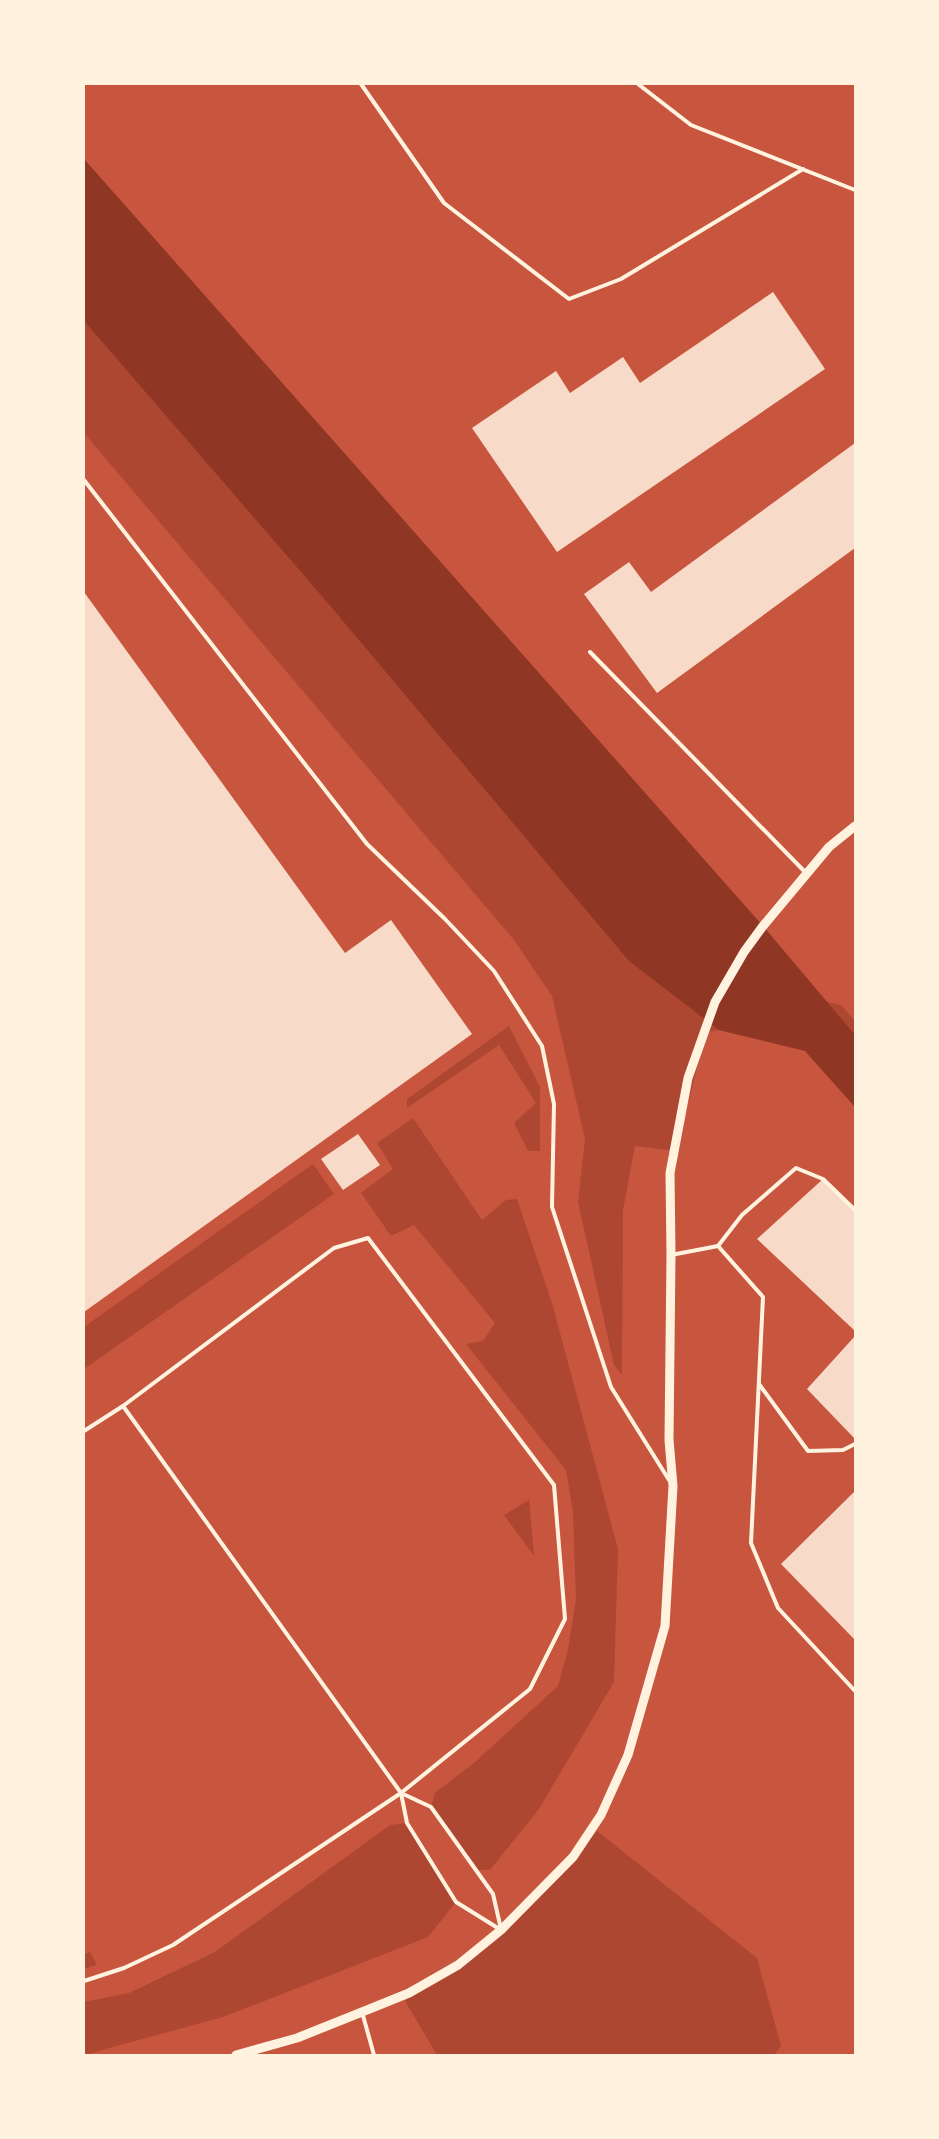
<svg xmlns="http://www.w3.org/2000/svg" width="939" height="2139" viewBox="0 0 939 2139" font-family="Poppins,sans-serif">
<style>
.green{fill:#ae4732}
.water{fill:#8f3625}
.building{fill:#f7dbc8}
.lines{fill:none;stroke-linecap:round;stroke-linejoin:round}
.service{stroke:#fff3e0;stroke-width:4}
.tertiary{stroke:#fff3e0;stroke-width:9}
</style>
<rect width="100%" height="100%" fill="#c8553d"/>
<!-- green -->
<g class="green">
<path d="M84,321L332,608L733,981L841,1005L855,1021V1107L805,1050L719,1030L706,1032L676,1151L635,1146L623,1210L622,1375L614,1365L578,1202L585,1139L552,996L514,940L84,433Z"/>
<path d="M509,1026L540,1087V1151H528L514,1123L536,1103L499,1045L407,1108V1099Z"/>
<path d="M413,1118L482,1220L506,1200L517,1199L552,1303L618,1549L614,1682L539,1809L490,1870H476L431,1807L435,1793L475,1762L558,1686L568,1650L576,1599L573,1512L566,1470L466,1344L483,1341L495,1323L414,1225L391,1236L361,1193L393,1169L377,1143Z"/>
<path d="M313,1164L334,1194L84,1369V1327Z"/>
<path d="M529,1500L534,1556L504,1515Z"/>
<path d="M407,1823L456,1902L428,1937L223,2017L84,2055V2002L129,1993L215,1952L390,1825Z"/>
<path d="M597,1831L757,1958L781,2046L774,2055H437L405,2001L409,1995L505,1932Z"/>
<path d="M90,1952L97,1965L84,1969V1955Z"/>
</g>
<!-- water -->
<path class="water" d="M84,159L763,926L855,1035V1107L805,1051L719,1030L629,961L332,608L84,321Z"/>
<!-- building -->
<g class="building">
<path d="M773,292L825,369L557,552L472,428L556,371L570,393L623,357L640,383Z"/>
<path d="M855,443V548L657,693L584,594L629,562L651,592Z"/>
<path d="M84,592L345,953L391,920L472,1034L84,1312Z"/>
<path d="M358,1134L380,1165L343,1190L321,1159Z"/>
<path d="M823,1179L855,1212V1331L757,1239Z"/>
<path d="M855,1336V1439L807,1389Z"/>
<path d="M855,1491V1640L781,1564Z"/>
</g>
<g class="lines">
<!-- service -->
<g class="service">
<path d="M361,84L444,203L569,299L621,279L803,169"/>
<path d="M638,84L691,125L855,190"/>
<path d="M84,480L367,844L445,919L494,971L542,1046L554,1104L552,1207L611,1387L669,1480"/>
<path d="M590,652L806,873"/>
<path d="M718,1246L742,1215L796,1168L823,1179L855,1210"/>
<path d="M671,1255L718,1246L763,1297L751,1543L778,1608L855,1691"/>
<path d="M759,1384L808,1451L843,1450L855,1444"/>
<path d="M123,1406L401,1793L407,1823L456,1902L501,1930"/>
<path d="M84,1431L123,1406L334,1248L368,1238L554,1485L565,1619L530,1689L401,1793L173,1945L124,1968L84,1981"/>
<path d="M401,1793L431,1807L493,1894L501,1929"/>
<path d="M362,2012L374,2055"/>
</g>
<!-- tertiary -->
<path class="tertiary" d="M236,2055L297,2038L362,2012L409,1993L458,1965L501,1930L573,1857L601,1815L628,1755L665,1626L673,1486L669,1440L671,1255L670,1173L688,1078L715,1002L744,952L763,926L829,847L855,826"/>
</g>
<!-- border -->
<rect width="939" height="2139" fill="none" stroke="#fff3e0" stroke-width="170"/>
</svg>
